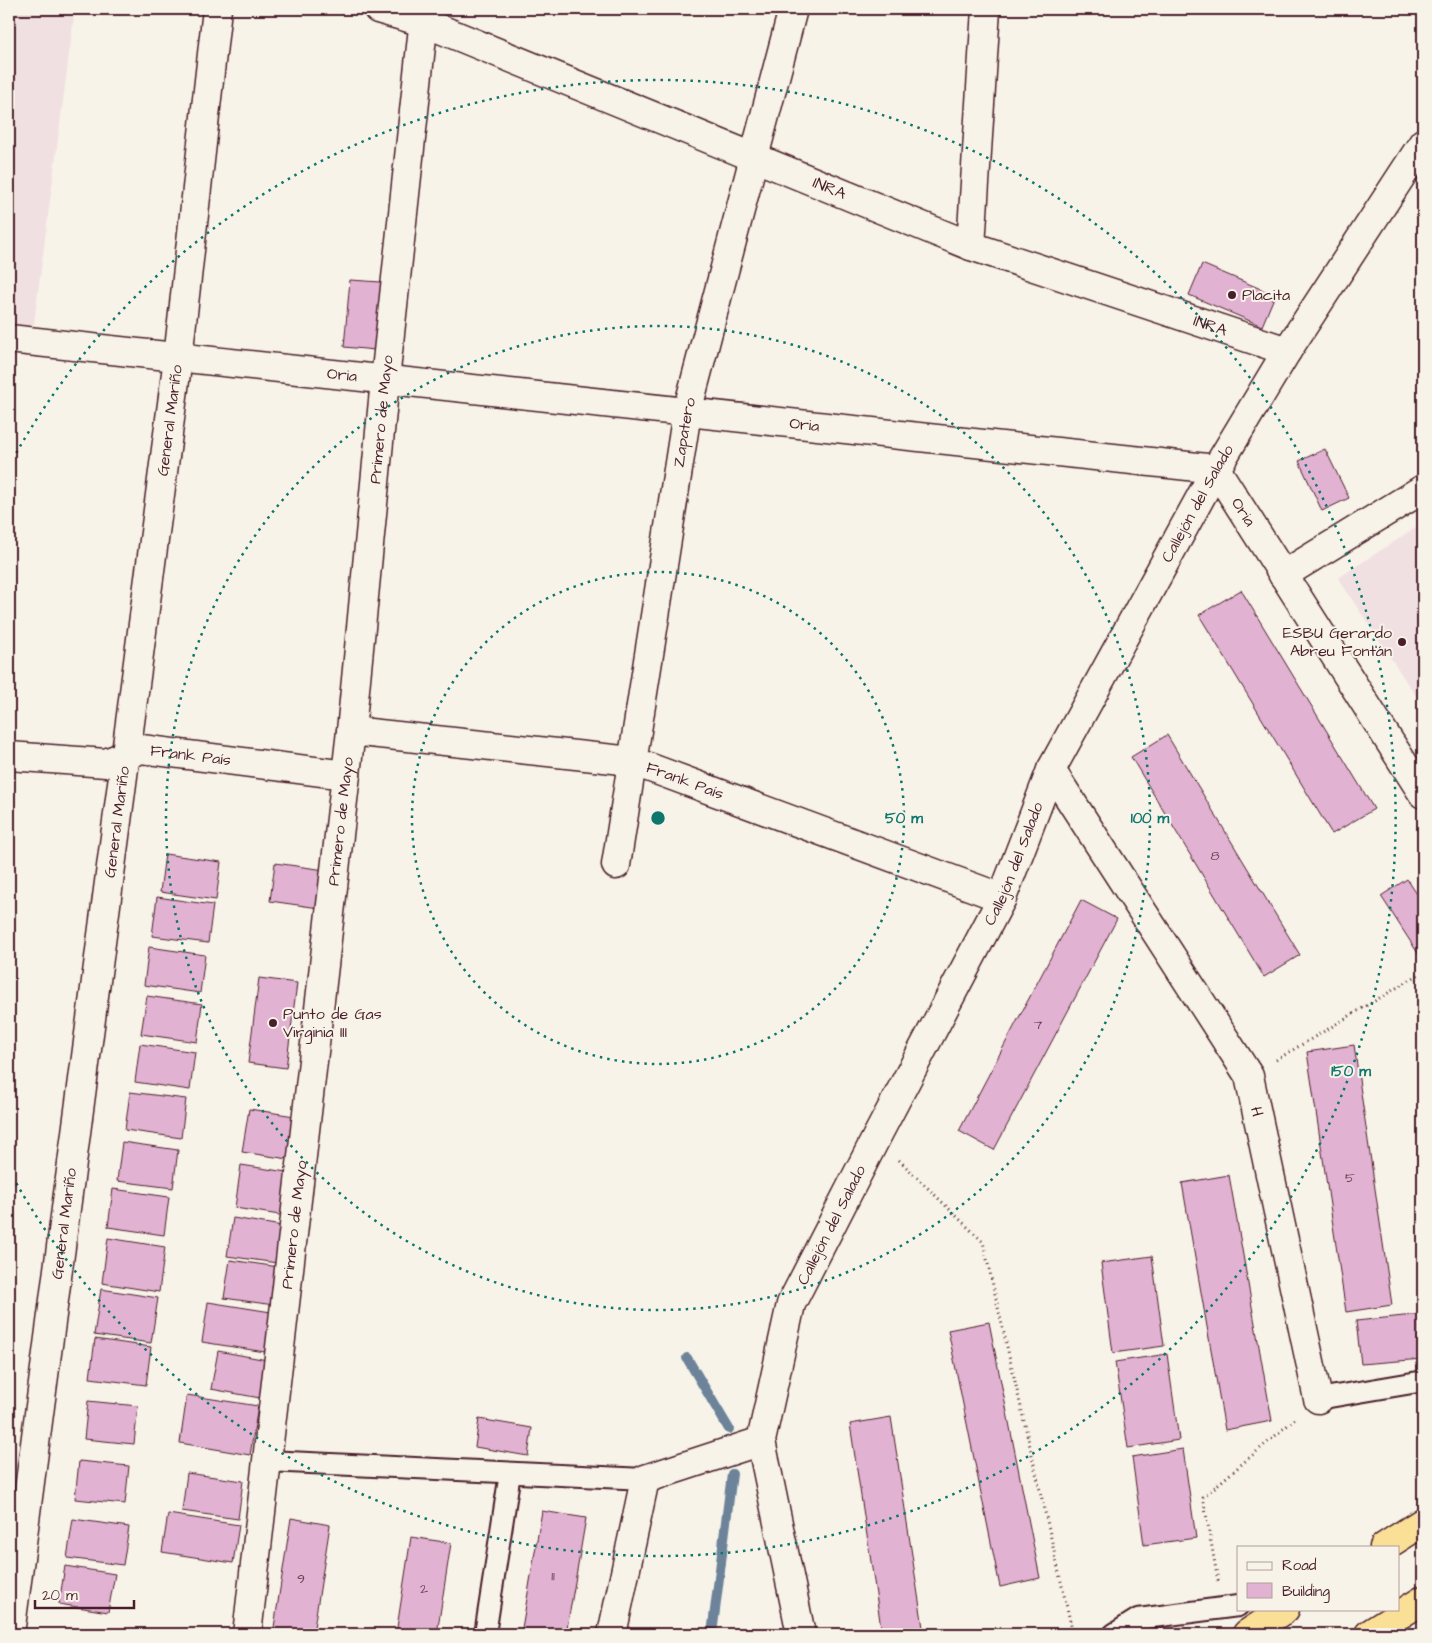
<svg xmlns="http://www.w3.org/2000/svg" width="1432" height="1643" viewBox="0 0 1432 1643" font-family="'Architects Daughter',sans-serif">
<style>
.built{fill:#f1e0e2}
.lines{fill:none;stroke-linecap:round;stroke-linejoin:round}
.stream{stroke:#6c839a;stroke-width:10}
.building{fill:#e2b2d3;stroke:#4a1f2b}
.service-casing{stroke:#4a1f2b;stroke-width:24}
.minor-casing{stroke:#4a1f2b;stroke-width:31}
.trunk-casing{stroke:#4a1f2b;stroke-width:31}
.path{stroke:#4a1f2b;stroke-width:3;stroke-dasharray:1 4;stroke-linecap:butt}
.service{stroke:#f7f3e8;stroke-width:20}
.minor{stroke:#f7f3e8;stroke-width:28}
.trunk{stroke:#fadf96;stroke-width:28}
.ring{fill:none;stroke:#0f766e;stroke-width:2.5;stroke-dasharray:2.5 5}
.poi-dot{fill:#4a1f2b;stroke:#f7f3e8;stroke-width:2}
.labels{text-anchor:middle;dominant-baseline:central;stroke-width:4;stroke-linejoin:round;paint-order:stroke}
.number-label{font-size:14px;fill:#704455}
.street-label{font-size:16px;fill:#4a1f2b;stroke:#f7f3e8}
.poi-label{font-size:16px;fill:#4a1f2b;stroke:#f7f3e8;text-anchor:start}
.centre{fill:#0f766e;stroke:#f7f3e8;stroke-width:2.5}
.ring-label{font-size:15px;text-anchor:middle;font-weight:bold;fill:#0f766e;stroke:#f7f3e8;stroke-width:4;stroke-linejoin:round;paint-order:stroke}
</style>
<rect width="100%" height="100%" fill="#f7f3e8"/>
<filter id="ink" filterUnits="userSpaceOnUse"><feTurbulence type="fractalNoise" baseFrequency=".02" numOctaves="2"/><feDisplacementMap in="SourceGraphic" scale="10" xChannelSelector="R" yChannelSelector="G"/><feConvolveMatrix kernelMatrix="1 2 1 2 8 2 1 2 1" color-interpolation-filters="sRGB"/></filter>
<g filter="url(#ink)">
<!-- built -->
<g class="built">
<path d="M9,9H75L33,331L9,328Z"/>
<path d="M1423,523V707L1338,578Z"/>
</g>
<g class="lines">
<!-- stream -->
<g class="stream">
<path d="M687,1358L729,1429"/>
<path d="M712,1634L732,1474"/>
</g>
</g>
<!-- building -->
<g class="building">
<path d="M1202,264L1275,295L1262,326L1189,295Z"/>
<path d="M350,280L381,282L375,350L344,347Z"/>
<path d="M1325,449L1349,498L1322,511L1299,461Z"/>
<path d="M1241,590L1374,809L1332,834L1199,615Z"/>
<path d="M1167,735L1300,955L1264,977L1131,757Z"/>
<path d="M165,854L221,862L216,900L160,892Z"/>
<path d="M275,863L332,871L326,909L270,901Z"/>
<path d="M1407,879L1423,903V956L1421,958L1381,896Z"/>
<path d="M157,897L213,905L208,943L152,936Z"/>
<path d="M1081,900L1117,919L994,1150L959,1131Z"/>
<path d="M149,947L205,955L200,993L144,985Z"/>
<path d="M259,978L297,983L286,1068L248,1063Z"/>
<path d="M147,996L202,1004L197,1042L141,1034Z"/>
<path d="M140,1044L195,1052L190,1090L135,1082Z"/>
<path d="M1354,1045L1392,1305L1346,1312L1307,1052Z"/>
<path d="M130,1092L186,1099L181,1138L125,1130Z"/>
<path d="M249,1109L301,1117L295,1160L242,1152Z"/>
<path d="M122,1142L178,1150L173,1188L117,1181Z"/>
<path d="M241,1165L293,1173L286,1216L235,1208Z"/>
<path d="M1229,1175L1272,1421L1225,1430L1182,1183Z"/>
<path d="M113,1189L169,1197L164,1235L108,1227Z"/>
<path d="M233,1218L282,1226L277,1263L227,1256Z"/>
<path d="M108,1238L165,1247L159,1292L102,1283Z"/>
<path d="M1152,1256L1164,1346L1113,1353L1101,1263Z"/>
<path d="M230,1260L279,1267L274,1305L224,1298Z"/>
<path d="M101,1289L158,1298L151,1343L94,1335Z"/>
<path d="M208,1302L271,1312L265,1352L202,1342Z"/>
<path d="M1423,1314V1359L1361,1364L1356,1321Z"/>
<path d="M989,1322L1040,1578L1000,1587L948,1330Z"/>
<path d="M95,1339L151,1347L146,1385L90,1378Z"/>
<path d="M218,1351L267,1360L260,1398L211,1389Z"/>
<path d="M1167,1354L1179,1440L1128,1448L1115,1362Z"/>
<path d="M187,1395L258,1406L250,1455L180,1443Z"/>
<path d="M88,1401L138,1406L134,1444L84,1439Z"/>
<path d="M891,1417L924,1634H882L850,1424Z"/>
<path d="M479,1419L532,1428L528,1456L475,1447Z"/>
<path d="M1183,1449L1196,1538L1144,1545L1132,1457Z"/>
<path d="M79,1461L129,1466L125,1504L75,1499Z"/>
<path d="M187,1473L243,1481L238,1519L182,1511Z"/>
<path d="M542,1511L586,1518L566,1634H521Z"/>
<path d="M168,1514L239,1525L233,1563L162,1552Z"/>
<path d="M291,1518L330,1525L313,1634H273Z"/>
<path d="M73,1519L129,1527L123,1565L67,1558Z"/>
<path d="M411,1537L451,1543L437,1634H396Z"/>
<path d="M65,1566L115,1574L108,1612L59,1604Z"/>
</g>
<g class="lines">
<!-- service casing -->
<g class="service-casing">
<g id="service">
<path d="M1318,1399L1418,1382L1423,1384"/>
<path d="M267,1461L645,1479"/>
<path d="M485,1634L510,1473"/>
<path d="M1114,1634L1138,1619L1238,1606"/>
</g>
</g>
<!-- minor casing -->
<g class="minor-casing">
<g id="minor">
<path id="s1" d="M378,9L423,22L971,246L1287,351"/>
<path d="M971,246L986,9"/>
<path id="s2" d="M9,339L1216,469L1423,794"/>
<path d="M1283,575L1423,489"/>
<path id="s3" d="M351,731L632,761L1002,898"/>
<path id="s4" d="M9,756L106,763L141,749L346,775"/>
<path id="s5" d="M1051,770L1249,1076L1318,1399"/>
<path id="s6" d="M616,865L687,412L793,9"/>
<path id="s7" d="M10,1634L178,358L217,9"/>
<path id="s8" d="M247,1634L351,731L385,380L425,9"/>
<path d="M612,1634L645,1479L761,1441"/>
<path id="s9" d="M801,1634L761,1441L791,1304L876,1138L1002,898L1051,770L1216,469L1287,351L1423,143"/>
</g>
</g>
<!-- trunk casing -->
<g class="trunk-casing">
<g id="trunk">
<path d="M1384,1547L1423,1522"/>
<path d="M1247,1634L1285,1609"/>
<path d="M1369,1634L1423,1600"/>
</g>
</g>
<!-- path -->
<g class="path">
<path d="M1276,1060L1423,972"/>
<path d="M899,1160L983,1242L1073,1634"/>
<path d="M1218,1581L1203,1497L1295,1419"/>
</g>
<!-- service -->
<use href="#service" class="service"/>
<!-- minor -->
<use href="#minor" class="minor"/>
<!-- trunk -->
<use href="#trunk" class="trunk"/>
</g>
</g>
<!-- distance rings -->
<g class="ring">
<circle cx="658" cy="818" r="246"/>
<circle cx="658" cy="818" r="492"/>
<path d="M9 466A738 738 0 1 1 9 1170"/>
</g>
<!-- markers -->
<g class="poi-dot">
<circle cx="1232" cy="295" r="5"/>
<circle cx="1402" cy="642" r="5"/>
<circle cx="273" cy="1023" r="5"/>
</g>
<g class="labels">
<!-- number labels -->
<g class="number-label">
<text x="1215" y="856">8</text>
<text x="1038" y="1025">7</text>
<text x="1350" y="1178">5</text>
<text x="553" y="1576">11</text>
<text x="301" y="1579">9</text>
<text x="424" y="1589">2</text>
</g>
<!-- street labels -->
<g class="street-label">
<text stroke="none"><textPath href="#s1" startOffset="486">INRA</textPath></text>
<text stroke="none"><textPath href="#s1" startOffset="891">INRA</textPath></text>
<text stroke="none"><textPath href="#s2" startOffset="335">Oria</textPath></text>
<text stroke="none"><textPath href="#s8" startOffset="1222">Primero de Mayo</textPath></text>
<text stroke="none"><textPath href="#s7" startOffset="1224">General Mariño</textPath></text>
<text stroke="none"><textPath href="#s2" startOffset="800">Oria</textPath></text>
<text stroke="none"><textPath href="#s6" startOffset="438">Zapatero</textPath></text>
<text stroke="none"><textPath href="#s9" startOffset="1236">Callejón del Salado</textPath></text>
<text stroke="none"><textPath href="#s2" startOffset="1265">Oria</textPath></text>
<text stroke="none"><textPath href="#s4" startOffset="185">Frank País</textPath></text>
<text stroke="none"><textPath href="#s3" startOffset="339">Frank País</textPath></text>
<text stroke="none"><textPath href="#s7" startOffset="819">General Mariño</textPath></text>
<text stroke="none"><textPath href="#s8" startOffset="818">Primero de Mayo</textPath></text>
<text stroke="none"><textPath href="#s9" startOffset="831">Callejón del Salado</textPath></text>
<text stroke="none"><textPath href="#s5" startOffset="401">H</textPath></text>
<text stroke="none"><textPath href="#s7" startOffset="414">General Mariño</textPath></text>
<text stroke="none"><textPath href="#s8" startOffset="412">Primero de Mayo</textPath></text>
<text stroke="none"><textPath href="#s9" startOffset="426">Callejón del Salado</textPath></text>
</g>
<!-- poi labels -->
<g class="poi-label">
<text x="1242" y="295">Placita</text>
<text x="1392" y="633" text-anchor="end">ESBU Gerardo<tspan x="1392" dy="18">Abreu Fontán</tspan></text>
<text x="283" y="1014">Punto de Gas<tspan x="283" dy="18">Virginia III</tspan></text>
</g>
</g>
<circle cx="658" cy="818" r="8" class="centre"/>
<g class="ring-label">
<text x="904" y="823">50 m</text>
<text x="1150" y="823">100 m</text>
<text x="1351" y="1076">150 m</text>
</g>
<!-- margin -->
<rect width="1432" height="1643" fill="none" stroke="#f7f3e8" stroke-width="30"/>
<rect x="15" y="15" width="1402" height="1613" fill="none" stroke="#4a1f2b" stroke-width="2" filter="url(#ink)"/>
<!-- legend -->
<rect x="1237" y="1546" width="162" height="65" fill="#f7f3e8" stroke="#b29e9c"/>
<rect x="1247" y="1562" width="25" height="8" fill="#f7f3e8" stroke="#b29e9c"/>
<text x="1282" y="1570" font-size="15" fill="#4a1f2b">Road</text>
<rect x="1247" y="1583" width="25" height="15" fill="#e2b2d3" stroke="#b29e9c"/>
<text x="1282" y="1596" font-size="15" fill="#4a1f2b">Building</text>
<!-- scale -->
<path d="M35 1600v8h99v-8" fill="none" stroke="#4a1f2b" stroke-width="2.5"/>
<text x="42" y="1600" font-size="15" fill="#4a1f2b" stroke="#f7f3e8" stroke-width="4" paint-order="stroke">20 m</text>
</svg>
